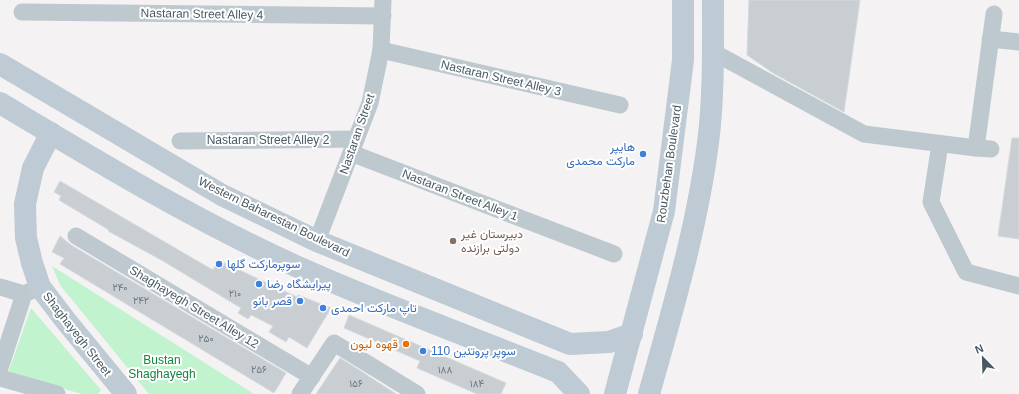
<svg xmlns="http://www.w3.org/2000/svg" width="1019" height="394" viewBox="0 0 1019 394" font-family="Helvetica,Vazirmatn,sans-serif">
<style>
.green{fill:#c0f3ce}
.building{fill:#c9ced2;stroke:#d6d9de}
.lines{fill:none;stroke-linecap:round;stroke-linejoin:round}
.street{stroke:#bdc9cf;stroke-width:17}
.secondary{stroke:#becbd4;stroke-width:22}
.shop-dot{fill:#3f7fe0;stroke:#fff;stroke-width:1.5}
.education-dot{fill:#8d6e63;stroke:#fff;stroke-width:1.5}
.food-dot{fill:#e8710a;stroke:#fff;stroke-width:1.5}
.labels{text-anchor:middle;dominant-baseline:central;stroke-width:4;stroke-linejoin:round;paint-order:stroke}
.number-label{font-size:10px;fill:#69767d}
.street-label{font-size:12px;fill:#495961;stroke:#fff}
.shop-label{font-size:12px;fill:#366cbe;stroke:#fff;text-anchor:start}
.education-label{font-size:12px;fill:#785e54;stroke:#fff;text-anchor:start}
.food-label{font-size:12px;fill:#c56008;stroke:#fff;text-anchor:end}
.park-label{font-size:12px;fill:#12843e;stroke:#fff}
</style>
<rect width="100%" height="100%" fill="#f5f2f3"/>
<!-- green -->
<g class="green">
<path d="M52,266L254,394H149L60,285Z"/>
<path d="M31,308L101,390L98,394H82L8,373Z"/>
</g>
<!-- building -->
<g class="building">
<path d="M749,0H860L844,112L773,73L747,55Z"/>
<path d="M1012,138H1019V239L998,236Z"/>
<path d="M60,181L213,270L218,260L297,297L298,295L331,308L307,348L289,337L286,342L269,332L273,326L251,315L248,319L238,313L241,308L163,261L108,231L109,230L59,200L61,196L54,192Z"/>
<path d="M60,236L71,245L286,373L274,393L60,264L64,258L52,252Z"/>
<path d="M349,315L506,383L501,394H477L417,368L420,361L344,328Z"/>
<path d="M340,358L356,368L396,394H316Z"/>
</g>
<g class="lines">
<!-- street -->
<g class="street">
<path d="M22,12L383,16"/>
<path d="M990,39L1019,42"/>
<path d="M381,50L620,105"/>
<path d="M713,52L864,134L976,148L991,149"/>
<path d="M180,141L356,139"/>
<path d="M940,144L931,202L966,272L1019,286"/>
<path d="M976,148L994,14"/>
<path d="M351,153L614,254"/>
<path d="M76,236L312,377"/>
<path d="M317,241L370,103L381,50L383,0"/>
<path d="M0,287L24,294"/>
<path d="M0,368L24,294L40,287"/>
<path d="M0,378L57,394"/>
<path d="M300,394L334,343L417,394"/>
</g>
<!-- secondary -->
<g class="secondary">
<path d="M0,64L222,195L317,241L570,344L609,342L632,334"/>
<path d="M0,103C97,161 194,220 298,267C383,305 471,337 558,372L579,394"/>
<path d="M51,133L33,168L25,204L26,238L32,263L40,287L66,321L126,394"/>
<path d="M615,394L664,211L683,60V0"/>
<path d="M649,394C672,312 697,228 708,143C714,96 713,47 713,0"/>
</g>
</g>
<!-- markers -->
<g class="shop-dot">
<circle cx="643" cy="154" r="4"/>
<circle cx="219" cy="264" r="4"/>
<circle cx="259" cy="284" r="4"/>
<circle cx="300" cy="301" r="4"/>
<circle cx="323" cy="308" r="4"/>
<circle cx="423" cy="351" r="4"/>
</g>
<circle class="education-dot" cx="453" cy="241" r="4"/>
<circle class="food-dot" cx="406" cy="344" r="4"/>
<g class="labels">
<!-- number labels -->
<g class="number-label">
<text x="120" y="287">۲۴۰</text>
<text x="235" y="293">۲۱۰</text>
<text x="141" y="300">۲۴۲</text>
<text x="206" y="338">۲۵۰</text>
<text x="259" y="369">۲۵۶</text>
<text x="445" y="369">۱۸۸</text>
<text x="356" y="383">۱۵۶</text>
<text x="477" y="383">۱۸۴</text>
</g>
<!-- street labels -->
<g class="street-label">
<text transform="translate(202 14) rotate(1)">Nastaran Street Alley 4</text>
<text transform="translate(501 78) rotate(13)">Nastaran Street Alley 3</text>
<text transform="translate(357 134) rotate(-71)">Nastaran Street</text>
<text x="268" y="140">Nastaran Street Alley 2</text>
<text transform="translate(669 164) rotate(-82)">Rouzbehan Boulevard</text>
<text transform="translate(460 195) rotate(21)">Nastaran Street Alley 1</text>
<text transform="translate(274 217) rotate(26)">Western Baharestan Boulevard</text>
<text transform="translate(194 307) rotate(31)">Shaghayegh Street Alley 12</text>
<text transform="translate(77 334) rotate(52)">Shaghayegh Street</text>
</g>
<!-- shop labels -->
<g class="shop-label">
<text x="635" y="147" text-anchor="end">هایپر<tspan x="635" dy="14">مارکت محمدی</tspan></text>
<text x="227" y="264">سوپرمارکت گلها</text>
<text x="267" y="284">پیرایشگاه رضا</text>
<text x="292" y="301" text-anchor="end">قصر بانو</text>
<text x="331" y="308">تاپ مارکت احمدی</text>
<text x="431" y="351">سوپر پروتئین 110</text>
</g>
<!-- education labels -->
<g class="education-label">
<text x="461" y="234">دبیرستان غیر<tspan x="461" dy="14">دولتی برازنده</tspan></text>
</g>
<!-- food labels -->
<g class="food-label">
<text x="398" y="344">قهوه لیون</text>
</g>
<!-- park labels -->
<g class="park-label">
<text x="162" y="360">Bustan<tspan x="162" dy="14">Shaghayegh</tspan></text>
</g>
</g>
<!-- north arrow -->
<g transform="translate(983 358) rotate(337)" stroke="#ffffff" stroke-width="3" paint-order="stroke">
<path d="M0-3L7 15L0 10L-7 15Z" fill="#495961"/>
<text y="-6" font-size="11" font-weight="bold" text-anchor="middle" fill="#495961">N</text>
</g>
</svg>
